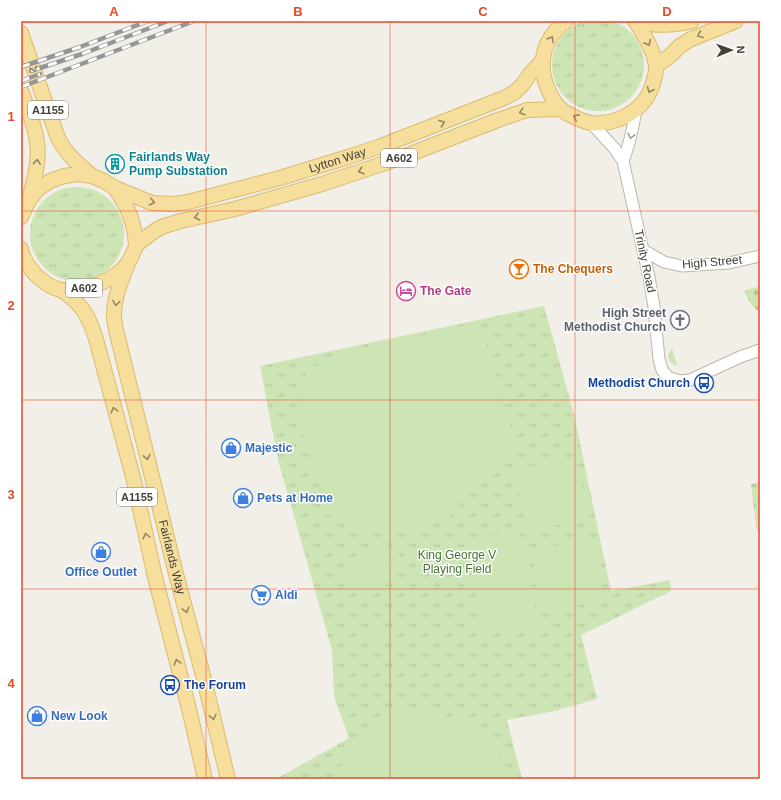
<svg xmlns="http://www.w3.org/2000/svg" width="781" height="800" viewBox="0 0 781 800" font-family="Helvetica,sans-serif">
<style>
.grass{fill:url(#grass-tufts)}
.forest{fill:url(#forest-firs)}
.cemetery{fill:url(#cemetery-stones)}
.pitch{fill:#cde4b4}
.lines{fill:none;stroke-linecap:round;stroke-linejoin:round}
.minor-casing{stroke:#bdb7ab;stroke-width:13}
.major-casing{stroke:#dabb6e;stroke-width:16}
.minor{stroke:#fff;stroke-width:11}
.major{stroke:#f6de9d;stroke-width:14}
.rail-casing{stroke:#969696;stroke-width:4.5}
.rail{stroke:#fff;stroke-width:3;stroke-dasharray:9;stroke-linecap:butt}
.oneway{stroke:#958765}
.oneway2{stroke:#a2a09b}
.grid{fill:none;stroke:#e94829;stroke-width:1;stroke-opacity:0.55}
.labels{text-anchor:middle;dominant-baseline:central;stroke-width:3;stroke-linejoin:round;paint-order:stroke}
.shield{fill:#fff;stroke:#7d7973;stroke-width:1}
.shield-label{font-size:11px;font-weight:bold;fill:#454037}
.culture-label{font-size:12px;font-weight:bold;fill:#0d838f;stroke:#fff;text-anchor:start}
.street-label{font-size:12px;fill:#454037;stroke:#fff}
.food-label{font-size:12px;font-weight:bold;fill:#c56008;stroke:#fff;text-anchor:start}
.hotel-label{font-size:12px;font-weight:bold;fill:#b23c85;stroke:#fff;text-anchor:start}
.worship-label{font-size:12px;font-weight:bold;fill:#5b616d;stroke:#fff;text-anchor:end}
.transit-label{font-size:12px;font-weight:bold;fill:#164399;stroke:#fff;text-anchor:end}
.shop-label{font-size:12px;font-weight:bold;fill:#366cbe;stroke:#fff;text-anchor:start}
.park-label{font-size:12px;fill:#47722f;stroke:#fff}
.neatline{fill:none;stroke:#e94829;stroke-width:1.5}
.grid-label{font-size:13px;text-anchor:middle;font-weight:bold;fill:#e94829}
</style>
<defs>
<pattern id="grass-tufts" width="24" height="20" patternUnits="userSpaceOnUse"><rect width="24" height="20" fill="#cde4b4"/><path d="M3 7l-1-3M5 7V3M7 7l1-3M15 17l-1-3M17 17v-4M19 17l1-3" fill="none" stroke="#b1c59b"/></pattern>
<pattern id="forest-firs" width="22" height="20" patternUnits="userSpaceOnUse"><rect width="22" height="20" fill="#cde4b4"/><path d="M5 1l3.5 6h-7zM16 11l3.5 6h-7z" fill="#b1c59b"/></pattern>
<pattern id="cemetery-stones" width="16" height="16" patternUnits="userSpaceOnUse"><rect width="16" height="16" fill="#cde4b4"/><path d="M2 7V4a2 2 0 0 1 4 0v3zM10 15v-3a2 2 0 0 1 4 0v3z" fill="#b1c59b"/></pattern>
</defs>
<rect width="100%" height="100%" fill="#f2efe8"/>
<!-- grass -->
<g class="grass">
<circle cx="598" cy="65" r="46"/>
<circle cx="77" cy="234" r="47"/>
<path d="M544,306L574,414L611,591L670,580L671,591L581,635L597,699L555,711L507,720L522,779H276L349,738L334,696L332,650L278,460L260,366Z"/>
<path d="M672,348L677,366C671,363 669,361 668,355Z"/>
</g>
<!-- forest -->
<path class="forest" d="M760,481V532H757L751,485Z"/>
<!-- cemetery -->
<path class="cemetery" d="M760,286V313L751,304L744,291Z"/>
<!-- pitch -->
<g class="pitch">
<path d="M471,324L479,329L485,338L514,436V444L448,518L433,524L386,530L355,526L336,520L328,514L299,418L301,389L305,376L312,368L343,352L416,337Z"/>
<path d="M576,458L589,519L527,531L515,470Z"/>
<path d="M519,531L539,626L484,635L465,540Z"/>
<path d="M592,538L605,599L544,612L531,551Z"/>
<path d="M382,539L400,557L364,593L347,575Z"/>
<path d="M382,625L394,636L383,647L371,636Z"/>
<path d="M411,708L466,721L491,739L508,770L510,779H341C340,772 341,762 343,754C346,749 368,726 373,723C384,715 398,712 411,708Z"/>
</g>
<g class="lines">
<!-- minor casing -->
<g class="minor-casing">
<g id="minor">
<path d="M592,124L614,148L623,161L649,277L654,307L659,359L662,370L668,377L673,379L680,381L690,380L740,357L760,350"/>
<path d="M623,161C630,144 633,128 636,110"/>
<path d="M643,250L664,262L682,266L729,263L760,256"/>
</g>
</g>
<!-- major casing -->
<g class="major-casing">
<g id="major">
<path d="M566,21C549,34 541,50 543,71C544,82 552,102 561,109C566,114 584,122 591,123C594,124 597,123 600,123C624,122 646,107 653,84C654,78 657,72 656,66C654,50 644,35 636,22"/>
<path d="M635,21C653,26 673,26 692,21"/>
<path d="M21,33L58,138C66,154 78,164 92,176"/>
<path d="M656,66L671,55L680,46L689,40L736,21"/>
<path d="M21,90C29,113 41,138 37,163C36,175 32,188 29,200"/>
<path id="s1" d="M21,217L29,200L38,189L50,181L64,176L78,174L92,176L104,181L115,188L152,203L174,204L188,202L280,178L348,157L381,146L504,98L515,92L523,84L530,74L542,61"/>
<path d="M136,245L156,230L164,226L181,221L235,209L322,184L400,158L498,120L527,110L561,109"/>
<path d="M21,249V252C24,257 26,263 30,268C37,278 50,288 62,290C65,291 70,290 74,289C97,287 124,277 133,253C134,251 136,247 136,245C136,242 135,238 135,235C132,215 126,205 115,188"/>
<path id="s2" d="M127,266C121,282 114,297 114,315C114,320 115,325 116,330L176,574L204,679L228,779"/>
<path d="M63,291C68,295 75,300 79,305C88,315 92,327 96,339L133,477L155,577L190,713L205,779"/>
</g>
</g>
<!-- minor -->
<use href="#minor" class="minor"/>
<!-- major -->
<use href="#major" class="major"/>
<!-- rail casing -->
<g class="rail-casing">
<g id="rail">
<path d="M21,67L80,47L148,21"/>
<path d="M31,71L82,54L168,21"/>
<path d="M21,81L40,74"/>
<path d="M21,87L194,21"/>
</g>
</g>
<!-- rail -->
<use href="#rail" class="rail"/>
</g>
<!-- one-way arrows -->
<defs><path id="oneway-chevron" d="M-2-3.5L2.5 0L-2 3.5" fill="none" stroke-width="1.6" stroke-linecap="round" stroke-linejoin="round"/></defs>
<g class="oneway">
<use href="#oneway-chevron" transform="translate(700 35) rotate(157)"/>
<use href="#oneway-chevron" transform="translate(551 39) rotate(-59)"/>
<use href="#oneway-chevron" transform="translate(648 43) rotate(64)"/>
<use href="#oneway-chevron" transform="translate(34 69) rotate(71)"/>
<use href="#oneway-chevron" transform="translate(650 90) rotate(113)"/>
<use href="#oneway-chevron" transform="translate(522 112) rotate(163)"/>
<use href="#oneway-chevron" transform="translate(576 117) rotate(-153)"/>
<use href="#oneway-chevron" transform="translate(442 123) rotate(-21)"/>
<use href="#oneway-chevron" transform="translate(37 162) rotate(-84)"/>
<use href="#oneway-chevron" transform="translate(361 171) rotate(162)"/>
<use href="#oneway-chevron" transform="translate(152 202) rotate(13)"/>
<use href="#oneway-chevron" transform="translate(197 217) rotate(167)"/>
<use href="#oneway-chevron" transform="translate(116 303) rotate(99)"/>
<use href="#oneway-chevron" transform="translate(114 410) rotate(-105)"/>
<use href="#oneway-chevron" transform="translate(147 457) rotate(76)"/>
<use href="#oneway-chevron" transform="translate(146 536) rotate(-103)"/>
<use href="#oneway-chevron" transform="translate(186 610) rotate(75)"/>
<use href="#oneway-chevron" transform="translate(177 662) rotate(-105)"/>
<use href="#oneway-chevron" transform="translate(213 717) rotate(76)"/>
</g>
<use class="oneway2" href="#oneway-chevron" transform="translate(631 136) rotate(103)"/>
<!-- grid -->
<path class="grid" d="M206,21V779M390,21V779M575,21V779M21,211H760M21,400H760M21,589H760"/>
<!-- icons -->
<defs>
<g id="building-ring" transform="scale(1)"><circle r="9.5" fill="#fff" stroke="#0f9aa8" stroke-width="1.5"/><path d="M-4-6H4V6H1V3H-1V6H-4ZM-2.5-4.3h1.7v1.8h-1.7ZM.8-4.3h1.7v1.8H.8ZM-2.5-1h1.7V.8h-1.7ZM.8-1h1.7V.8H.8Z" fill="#0f9aa8"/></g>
<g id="bar-ring" transform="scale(1)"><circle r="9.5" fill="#fff" stroke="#e8710a" stroke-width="1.5"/><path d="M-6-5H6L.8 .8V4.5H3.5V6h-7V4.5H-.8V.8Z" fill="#e8710a"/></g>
<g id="hotel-ring" transform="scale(1)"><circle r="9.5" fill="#fff" stroke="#d1479c" stroke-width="1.5"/><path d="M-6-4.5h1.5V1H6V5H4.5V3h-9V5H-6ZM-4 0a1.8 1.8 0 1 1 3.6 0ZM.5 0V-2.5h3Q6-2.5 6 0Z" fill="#d1479c"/></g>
<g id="church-ring" transform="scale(1)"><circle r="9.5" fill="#fff" stroke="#6b7280" stroke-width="1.5"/><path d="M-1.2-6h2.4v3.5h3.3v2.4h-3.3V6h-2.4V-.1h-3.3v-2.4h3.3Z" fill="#6b7280"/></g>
<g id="bus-ring" transform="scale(1)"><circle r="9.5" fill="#fff" stroke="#1a4fb4" stroke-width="1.5"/><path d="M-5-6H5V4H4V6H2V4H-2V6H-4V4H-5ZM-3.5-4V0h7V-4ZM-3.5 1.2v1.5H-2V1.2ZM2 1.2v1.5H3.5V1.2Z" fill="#1a4fb4"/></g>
<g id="shop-ring" transform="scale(1)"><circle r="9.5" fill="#fff" stroke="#3f7fe0" stroke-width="1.5"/><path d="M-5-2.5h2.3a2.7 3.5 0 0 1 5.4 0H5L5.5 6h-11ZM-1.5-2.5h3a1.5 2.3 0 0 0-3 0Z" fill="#3f7fe0"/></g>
<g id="supermarket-ring" transform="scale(1)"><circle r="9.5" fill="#fff" stroke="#3f7fe0" stroke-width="1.5"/><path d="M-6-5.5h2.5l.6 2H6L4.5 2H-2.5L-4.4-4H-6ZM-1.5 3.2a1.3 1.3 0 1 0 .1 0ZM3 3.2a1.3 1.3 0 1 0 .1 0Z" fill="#3f7fe0"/></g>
</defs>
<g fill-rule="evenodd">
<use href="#building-ring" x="115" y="164"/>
<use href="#bar-ring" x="519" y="269"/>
<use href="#hotel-ring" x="406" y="291"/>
<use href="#church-ring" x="680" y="320"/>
<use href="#bus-ring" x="704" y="383"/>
<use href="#shop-ring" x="231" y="448"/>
<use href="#shop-ring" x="243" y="498"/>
<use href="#shop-ring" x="101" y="552"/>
<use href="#supermarket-ring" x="261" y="595"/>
<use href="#bus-ring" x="170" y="685"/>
<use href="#shop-ring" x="37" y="716"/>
</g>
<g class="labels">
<!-- shield labels -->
<g class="shield">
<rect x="28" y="101" width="40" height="18" rx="3"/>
<rect x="381" y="149" width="36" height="18" rx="3"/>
<rect x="66" y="279" width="36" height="18" rx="3"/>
<rect x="117" y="488" width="40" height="18" rx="3"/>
</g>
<g class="shield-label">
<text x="48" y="110">A1155</text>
<text x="399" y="158">A602</text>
<text x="84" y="288">A602</text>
<text x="137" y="497">A1155</text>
</g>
<!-- culture labels -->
<g class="culture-label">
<text x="129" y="157">Fairlands Way<tspan x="129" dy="14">Pump Substation</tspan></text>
</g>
<!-- street labels -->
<g class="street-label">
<text stroke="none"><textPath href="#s1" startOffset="348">Lytton Way</textPath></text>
<text transform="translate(645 261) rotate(78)">Trinity Road</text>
<text transform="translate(712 262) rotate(-5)">High Street</text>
<text stroke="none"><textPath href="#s2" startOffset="300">Fairlands Way</textPath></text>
</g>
<!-- food labels -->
<g class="food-label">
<text x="533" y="269">The Chequers</text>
</g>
<!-- hotel labels -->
<g class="hotel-label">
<text x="420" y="291">The Gate</text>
</g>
<!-- worship labels -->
<g class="worship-label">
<text x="666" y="313">High Street<tspan x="666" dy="14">Methodist Church</tspan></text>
</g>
<!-- transit labels -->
<g class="transit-label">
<text x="690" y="383">Methodist Church</text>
<text x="184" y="685" text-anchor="start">The Forum</text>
</g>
<!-- shop labels -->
<g class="shop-label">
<text x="245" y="448">Majestic</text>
<text x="257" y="498">Pets at Home</text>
<text x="101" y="572" text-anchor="middle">Office Outlet</text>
<text x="275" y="595">Aldi</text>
<text x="51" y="716">New Look</text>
</g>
<!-- park labels -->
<g class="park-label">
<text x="457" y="555">King George V<tspan x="457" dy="14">Playing Field</tspan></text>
</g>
</g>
<!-- border -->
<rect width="781" height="800" fill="none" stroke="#ffffff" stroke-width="44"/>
<!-- north arrow -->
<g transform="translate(731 50) rotate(88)" stroke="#ffffff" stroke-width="3" paint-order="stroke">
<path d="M0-3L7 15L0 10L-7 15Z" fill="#454037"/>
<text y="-6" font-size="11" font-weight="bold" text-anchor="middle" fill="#454037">N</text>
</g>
<rect x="22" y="22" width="737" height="756" class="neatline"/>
<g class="grid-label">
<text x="114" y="16">A</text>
<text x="298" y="16">B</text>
<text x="483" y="16">C</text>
<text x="667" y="16">D</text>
<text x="11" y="121">1</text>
<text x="11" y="310">2</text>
<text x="11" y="499">3</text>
<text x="11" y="688">4</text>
</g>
</svg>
